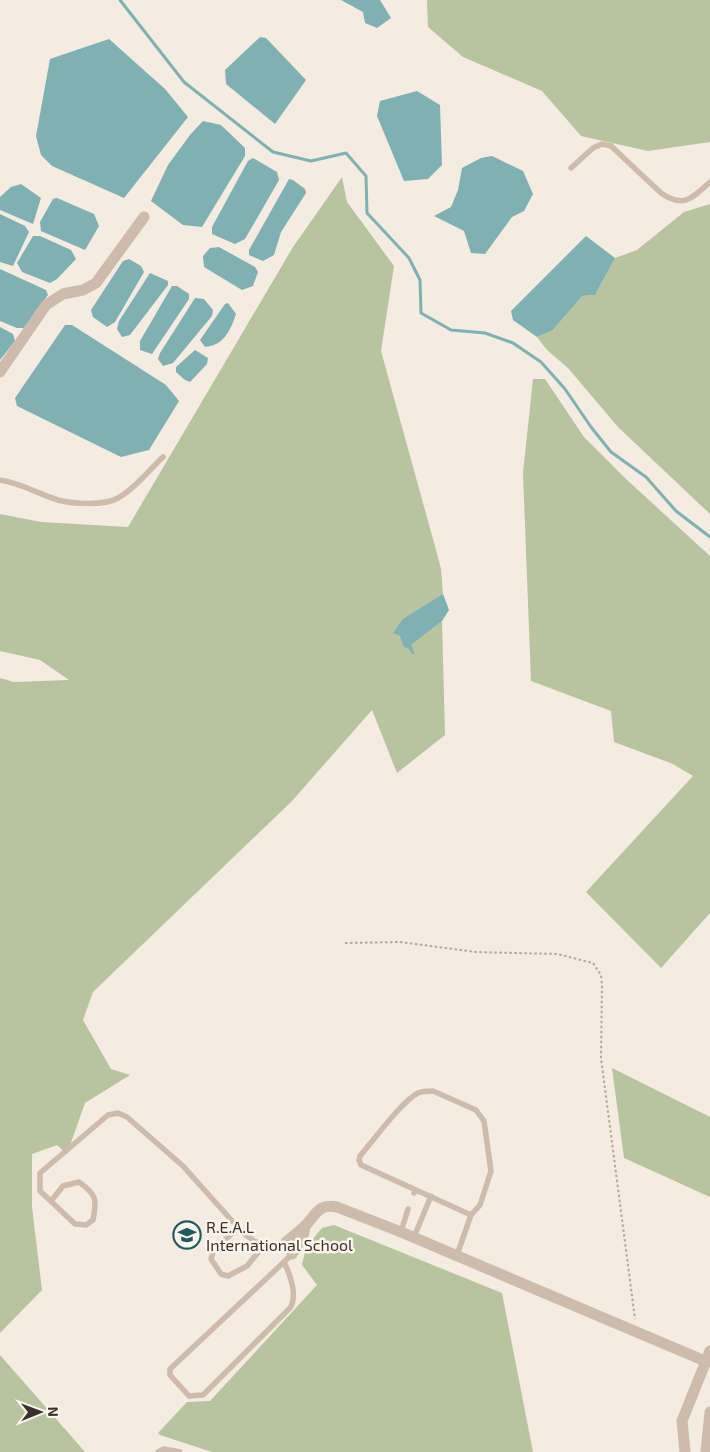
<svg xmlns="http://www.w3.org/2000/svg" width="710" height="1452" viewBox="0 0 710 1452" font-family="'Exo 2',sans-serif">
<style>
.green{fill:#b8c4a0}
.water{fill:#7fb0b2}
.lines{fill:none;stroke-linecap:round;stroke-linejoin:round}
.stream{stroke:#7fb0b2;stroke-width:3}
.path{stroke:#b9a596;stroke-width:2;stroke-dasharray:2.5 2.5;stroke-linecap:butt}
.lane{stroke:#cdbbac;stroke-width:5.5}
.street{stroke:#cdbbac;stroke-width:11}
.labels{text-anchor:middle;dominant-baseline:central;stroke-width:5;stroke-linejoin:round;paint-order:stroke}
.poi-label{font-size:16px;fill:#3b302b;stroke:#fbf5ee;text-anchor:start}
</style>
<rect width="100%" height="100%" fill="#f4ebe1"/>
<!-- green -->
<g class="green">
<path d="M427,0H710V142L648,151L581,136L542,91L463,57L428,27Z"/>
<path d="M342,177L347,202L394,266L381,351L436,550L441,569L443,594L434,601L400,635L412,654H415L410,645L442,621L445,735L397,773L372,710L292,801L93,992L83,1020L111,1069L130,1075L85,1103L67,1154L57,1145L32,1154V1207L42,1290L0,1333V678L14,682L69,680L40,660L0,651V514L41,522L128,527L293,247Z"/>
<path d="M710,204V514L618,427L568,368L547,350L537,337L553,330L582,296L595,295L615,258L637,250L684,212Z"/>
<path d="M533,379H545L584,437L626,479L710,556V913L661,968L586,892L693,776L673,764L614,742L611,711L531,681L523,473Z"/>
<path d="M612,1068L710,1117V1197L624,1158Z"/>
<path d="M334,1225L502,1293L533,1452H212L160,1435L158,1433L187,1402L210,1401L317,1285L302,1265L306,1247L322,1228Z"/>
<path d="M0,1355L85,1452H0Z"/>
</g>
<!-- water -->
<g class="water">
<path d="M341,0H380L391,18L377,28L365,23L363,12Z"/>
<path d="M260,37L266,38L306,80L275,124L226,84L225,70Z"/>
<path d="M109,39L165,89L188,117L124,198L52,166L41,155L36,136L50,59Z"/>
<path d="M417,91L440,105L442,165L428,179L404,181L377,116L380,101Z"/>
<path d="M203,121L221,125L245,148V156L202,227L183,225L151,201L168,165L190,135Z"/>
<path d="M492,156L523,171L533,194L524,211L512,217L485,254L471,253L464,231L434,216L451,207L458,190L462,168L481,158Z"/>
<path d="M253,158L277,172L279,180L245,239L235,244L212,234V227L248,161Z"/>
<path d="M289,179L293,180L305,189L306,193L281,232L274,255L263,261L249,255V250Z"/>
<path d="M21,184L41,198L33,224L0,210V197L11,187Z"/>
<path d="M57,198L94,214L99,226L85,250L41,231L40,222L53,199Z"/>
<path d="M0,214L25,226L29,232L13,266L0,262Z"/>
<path d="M33,236H40L71,250L76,259L57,279L50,283L22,272L17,263Z"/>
<path d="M586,236L615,258L595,295L582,296L553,330L537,337L513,320L511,311Z"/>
<path d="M219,247L255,267L258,272L253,286L242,290L204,267L203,256L210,248Z"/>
<path d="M129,259L141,266L144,272L115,322L107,327L93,317L91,310L123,261Z"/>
<path d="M0,269L46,290L48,295L24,328H17L0,321Z"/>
<path d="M150,273L168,281V285L130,335L122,337L117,329L119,321Z"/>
<path d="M172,286H177L189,294V299L152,354L140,350V341Z"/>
<path d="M195,298L204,299L213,310L212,316L173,363L163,366L158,359L160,353Z"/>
<path d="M228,303L236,314C230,331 224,345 205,347L200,340L225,304Z"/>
<path d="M65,325H72L166,385L179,401L149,450L121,457L17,406L15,398Z"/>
<path d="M0,327L13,334L15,341L0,360Z"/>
<path d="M195,350L208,358L207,364L190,382L185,380L176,372V367Z"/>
<path d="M443,594L449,610L442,621L411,645L415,654H412L408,648L404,647L400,636L393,633L403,619Z"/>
</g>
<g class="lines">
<!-- stream -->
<path class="stream" d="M120,0L184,82L273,152L311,161L346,153L366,176L367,213L409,258L420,280L421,313L451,330L485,333L513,343L541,362L565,389L591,427L611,452L646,477L676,511L710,537"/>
<!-- path -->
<path class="path" d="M345,943L400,942L476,952L557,954L593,963L601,975L602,986L601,1058L635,1319"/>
<!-- lane -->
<g class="lane">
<path d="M571,168L593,148L602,144L611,146L661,193C684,209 692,198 710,182"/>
<path d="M0,480C21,483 38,494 58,500C73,504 104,506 118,498C135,489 149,470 163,457"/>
<path d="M414,1193L416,1190L471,1215L480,1205L491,1171L484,1121L476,1110L433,1091C428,1091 423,1091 418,1093C402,1101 373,1141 360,1156L359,1160L361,1165L416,1190"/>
<path d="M51,1201L63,1186L79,1182C97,1195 97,1199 93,1220L86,1225L75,1224L40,1191V1173L108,1115L118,1113L127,1117L183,1166L242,1232L254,1241L270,1246L277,1247L286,1242"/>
<path d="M238,1228L214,1250L211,1259L221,1274L228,1276L247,1266L264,1245"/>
<path d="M401,1232L408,1209"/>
<path d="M414,1237L431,1196"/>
<path d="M457,1255L471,1215"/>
<path d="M284,1262L170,1369V1375L189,1396L203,1395L290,1308C298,1296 290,1274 284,1262L292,1254"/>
<path d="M158,1452L164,1449L180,1452"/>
</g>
<!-- street -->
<g class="street">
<path d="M0,372L46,305L63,294L83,290L96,283L144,217"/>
<path d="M286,1242C292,1237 299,1232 305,1226C316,1215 318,1203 337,1207L401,1232L705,1361"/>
<path d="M292,1254L303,1237L305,1226"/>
<path d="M685,1452L682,1421L710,1351"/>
<path d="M706,1452L710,1412"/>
</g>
</g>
<!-- icons -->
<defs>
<g id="school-ring" transform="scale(1.4375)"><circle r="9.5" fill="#fbf5ee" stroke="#1f5a5e" stroke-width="1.5"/><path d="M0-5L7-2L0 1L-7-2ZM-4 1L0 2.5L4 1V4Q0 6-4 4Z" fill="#1f5a5e"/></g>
</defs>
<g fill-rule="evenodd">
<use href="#school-ring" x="187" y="1235"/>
</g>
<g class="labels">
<!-- poi labels -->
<g class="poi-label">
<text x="206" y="1226">R.E.A.L<tspan x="206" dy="18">International School</tspan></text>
</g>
</g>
<!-- north arrow -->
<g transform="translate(40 1412) rotate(89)" stroke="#fbf5ee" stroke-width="4" paint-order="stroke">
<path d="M0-4L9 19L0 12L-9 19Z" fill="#3b302b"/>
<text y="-8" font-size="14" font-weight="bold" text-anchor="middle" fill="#3b302b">N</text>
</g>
</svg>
